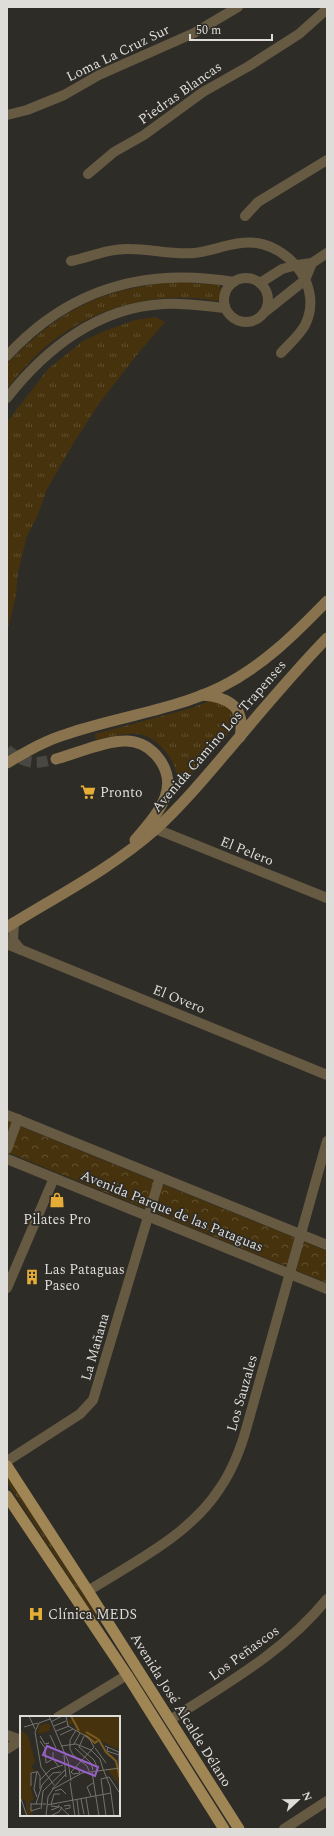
<svg xmlns="http://www.w3.org/2000/svg" width="334" height="1836" viewBox="0 0 334 1836" font-family="Spectral,serif">
<style>
.grass{fill:url(#grass-tufts)}
.forest{fill:url(#forest-crowns)}
.lines{fill:none;stroke-linecap:round;stroke-linejoin:round}
.secondary-tunnel{stroke:#494742;stroke-width:11;stroke-dasharray:11 5.5;stroke-linecap:butt}
.minor{stroke:#675a43;stroke-width:10}
.secondary{stroke:#88734e;stroke-width:11}
.primary{stroke:#a18655;stroke-width:11}
.labels{text-anchor:middle;dominant-baseline:central;stroke-width:3.5;stroke-linejoin:round;paint-order:stroke}
.street-label{font-size:14px;fill:#dfddda;stroke:#2e2c27}
.poi-label{font-size:14px;fill:#dfddda;stroke:#2e2c27;text-anchor:start}
.inset-river{fill:none;stroke:#7b5c1f;stroke-width:2}
.inset-road{fill:none;stroke:#75736f;stroke-width:1}
.view{fill:#9961c7;fill-opacity:0.15;stroke:#9961c7;stroke-width:2}
.inset-edge{fill:none;stroke:#dfddda;stroke-width:2}
</style>
<defs>
<pattern id="grass-tufts" width="24" height="20" patternUnits="userSpaceOnUse"><rect width="24" height="20" fill="#46330d"/><path d="M3 7l-1-3M5 7V3M7 7l1-3M15 17l-1-3M17 17v-4M19 17l1-3" fill="none" stroke="#605030"/></pattern>
<pattern id="forest-crowns" width="20" height="18" patternUnits="userSpaceOnUse"><rect width="20" height="18" fill="#46330d"/><path d="M2 6a3 3 0 1 1 6 0M12 15a3 3 0 1 1 6 0" fill="none" stroke="#605030"/></pattern>
</defs>
<rect width="100%" height="100%" fill="#2e2c27"/>
<!-- grass -->
<g class="grass">
<path d="M175,282L219,285L221,289L220,298L217,301C148,288 73,313 26,366C19,373 13,381 7,389V364C60,310 99,289 175,282Z"/>
<path d="M156,317L165,322L135,357L98,405L73,444L47,489L37,517L27,536L18,572L16,595L7,633V422L48,369L83,341L102,332L135,320Z"/>
<path d="M219,697L229,705L238,722L216,749L181,785L176,784C178,773 174,761 166,752C159,744 151,736 139,734C118,730 76,748 55,754L96,741L95,734L192,708Z"/>
<path d="M7,1476L95,1613L93,1614L7,1482Z"/>
</g>
<!-- forest -->
<path class="forest" d="M7,1121L327,1251V1283L7,1152Z"/>
<g class="lines">
<!-- secondary-tunnel -->
<path class="secondary-tunnel" d="M7,750C26,764 33,765 56,759"/>
<!-- minor -->
<g class="minor">
<path d="M7,115L27,110L64,95L99,75L194,33L238,7"/>
<path d="M88,174L114,152L144,135L203,92L249,66L299,34L327,9"/>
<path d="M245,216L258,202L327,160"/>
<path d="M71,261C90,257 110,248 130,249C152,249 172,255 194,253C214,251 236,240 257,243C293,249 323,289 305,325C300,335 289,344 281,353"/>
<circle cx="246" cy="300" r="22"/>
<path d="M260,283L282,269L297,265L312,263L327,253"/>
<path d="M266,311L305,280L312,263"/>
<path d="M7,356C69,288 145,267 234,282"/>
<path d="M7,398C46,348 99,307 164,304C184,303 205,306 225,308"/>
<path d="M156,829L327,898"/>
<path d="M14,922L13,940L21,950"/>
<path d="M7,944L327,1075"/>
<path d="M7,1115L327,1245"/>
<path d="M7,1149L18,1119"/>
<path d="M7,1159L327,1289"/>
<path d="M7,1288L54,1178"/>
<path d="M7,1461L80,1414L93,1400L160,1177"/>
<path d="M88,1591C134,1562 190,1535 220,1488C233,1469 241,1448 247,1426L327,1141"/>
<path d="M58,1717L127,1675"/>
<path d="M170,1720C226,1684 284,1652 327,1599"/>
<path d="M7,1735L21,1740"/>
<path d="M7,1749L21,1740"/>
<path d="M284,1829L327,1801"/>
</g>
<!-- secondary -->
<g class="secondary">
<path d="M202,695C229,697 246,707 240,737"/>
<path d="M56,759C75,754 104,741 124,741C136,740 148,746 156,755C184,787 156,815 135,840"/>
<path d="M7,763C26,752 46,740 67,734C117,717 174,710 221,687C263,666 295,634 327,601"/>
<path d="M7,927C57,896 112,868 156,829C181,806 203,780 225,754C259,714 291,675 327,638"/>
</g>
<!-- primary -->
<g class="primary">
<path d="M7,1466L88,1591L239,1829"/>
<path d="M7,1496L127,1675L224,1829"/>
</g>
</g>
<!-- icons -->
<defs>
<g id="supermarket-bare" transform="scale(1.2)"><path d="M-6-5.5h2.5l.6 2H6L4.5 2H-2.5L-4.4-4H-6ZM-1.5 3.2a1.3 1.3 0 1 0 .1 0ZM3 3.2a1.3 1.3 0 1 0 .1 0Z" fill="#e5ad36" stroke="#2e2c27" stroke-width="2.5" paint-order="stroke"/></g>
<g id="shop-bare" transform="scale(1.2)"><path d="M-5-2.5h2.3a2.7 3.5 0 0 1 5.4 0H5L5.5 6h-11ZM-1.5-2.5h3a1.5 2.3 0 0 0-3 0Z" fill="#e5ad36" stroke="#2e2c27" stroke-width="2.5" paint-order="stroke"/></g>
<g id="building-bare" transform="scale(1.2)"><path d="M-4-6H4V6H1V3H-1V6H-4ZM-2.5-4.3h1.7v1.8h-1.7ZM.8-4.3h1.7v1.8H.8ZM-2.5-1h1.7V.8h-1.7ZM.8-1h1.7V.8H.8Z" fill="#e5ad36" stroke="#2e2c27" stroke-width="2.5" paint-order="stroke"/></g>
<g id="hospital-bare" transform="scale(1.2)"><path d="M-5-5h3v3.5h4V-5h3V5h-3V1.5h-4V5h-3Z" fill="#e5ad36" stroke="#2e2c27" stroke-width="2.5" paint-order="stroke"/></g>
</defs>
<g fill-rule="evenodd">
<use href="#supermarket-bare" x="88" y="792"/>
<use href="#shop-bare" x="57" y="1200"/>
<use href="#building-bare" x="32" y="1277"/>
<use href="#hospital-bare" x="36" y="1614"/>
</g>
<g class="labels">
<!-- street labels -->
<g class="street-label">
<text transform="translate(118 53) rotate(-26)">Loma La Cruz Sur</text>
<text transform="translate(180 93) rotate(-35)">Piedras Blancas</text>
<text transform="translate(219 736) rotate(-49)">Avenida Camino Los Trapenses</text>
<text transform="translate(247 851) rotate(22)">El Pelero</text>
<text transform="translate(179 999) rotate(22)">El Overo</text>
<text transform="translate(172 1211) rotate(22)">Avenida Parque de las Pataguas</text>
<text transform="translate(95 1347) rotate(-74)">La Mañana</text>
<text transform="translate(242 1393) rotate(-74)">Los Sauzales</text>
<text transform="translate(244 1653) rotate(-36)">Los Peñascos</text>
<text transform="translate(181 1710) rotate(58)">Avenida José Alcalde Délano</text>
</g>
<!-- poi labels -->
<g class="poi-label">
<text x="100" y="792">Pronto</text>
<text x="57" y="1219" text-anchor="middle">Pilates Pro</text>
<text x="44" y="1269">Las Pataguas<tspan x="44" dy="16">Paseo</tspan></text>
<text x="48" y="1614">Clínica MEDS</text>
</g>
</g>
<!-- overview -->
<g transform="translate(20 1716)">
<rect width="100" height="100" fill="#2e2c27"/>
<path d="M52,0H100V34L84,26ZM27,7L31,9L29,15L18,18L19,10ZM0,13L8,20L15,45L11,52L15,54L11,57V73L14,83L10,85L9,90L13,97L7,100L6,85L0,82Z" fill="#46330d"/>
<path d="M50,0H80L88,11H100V34L80,24L85,35L94,41L100,52V63L98,61L100,70L87,53L97,51L94,42L86,36L79,24L75,27L59,15L53,7L49,10L47,6L52,3Z" fill="#46330d"/>
<path class="inset-river" d="M51,0L59,15M66,16L78,23M65,19L75,27L79,24L86,36L96,45L100,63"/>
<path class="inset-road" d="M9,0L15,13M29,0L48,45L51,65M46,0L48,10L69,22L74,31M30,3L19,7L15,16L21,51L34,69M31,6L42,0M34,10L46,5M4,11L18,7M56,14L50,24V33L53,39L67,50L69,55M36,15L49,10M30,19L36,32M40,19L53,13M20,20L25,28L29,27L26,28M64,20L59,31L74,44L78,53M20,25L25,32L26,47L33,43M54,28L60,17M41,30L56,28L71,34L80,43L83,53M85,30L99,36V51M88,31L87,35L99,39M55,32L71,47L73,54M75,32L86,47M33,36V43L39,51M44,39L46,61M57,51L60,57L53,58L51,56L74,31M83,53L90,70L94,100M72,56L79,100M20,64L31,53L43,49M50,66L55,100M11,70V57L16,56M32,73L46,58M35,75L41,73L46,78M71,80L67,71L73,67M17,81L14,73L17,55L20,60V73M66,82L69,100M1,83L7,100M61,83L64,98M57,84L59,100M11,87V95L20,92M11,88H26M16,88L22,69L33,57L41,56M27,89L91,77M31,89L34,78H40M38,89L50,100M31,90L39,91L31,94M44,90L50,89V92L45,93M21,93L23,75L45,54M26,100L28,81L33,73L62,57L100,52M30,100L39,96L42,91M86,100L81,63L89,61L99,76"/>
<path class="view" d="M27,30L78,51L75,60L23,39Z"/>
<rect width="100" height="100" class="inset-edge"/>
</g>
<!-- border -->
<rect width="334" height="1836" fill="none" stroke="#dfddda" stroke-width="16"/>
<!-- north arrow -->
<g transform="translate(298 1800) rotate(68)" stroke="#2e2c27" stroke-width="3" paint-order="stroke">
<path d="M0-3L7 15L0 10L-7 15Z" fill="#dfddda"/>
<text y="-6" font-size="11" font-weight="bold" text-anchor="middle" fill="#dfddda">N</text>
</g>
<!-- scale -->
<path d="M190 34v6h82v-6" fill="none" stroke="#dfddda" stroke-width="2"/>
<text x="196" y="34" font-size="12" fill="#dfddda" stroke="#2e2c27" stroke-width="3" paint-order="stroke">50 m</text>
</svg>
